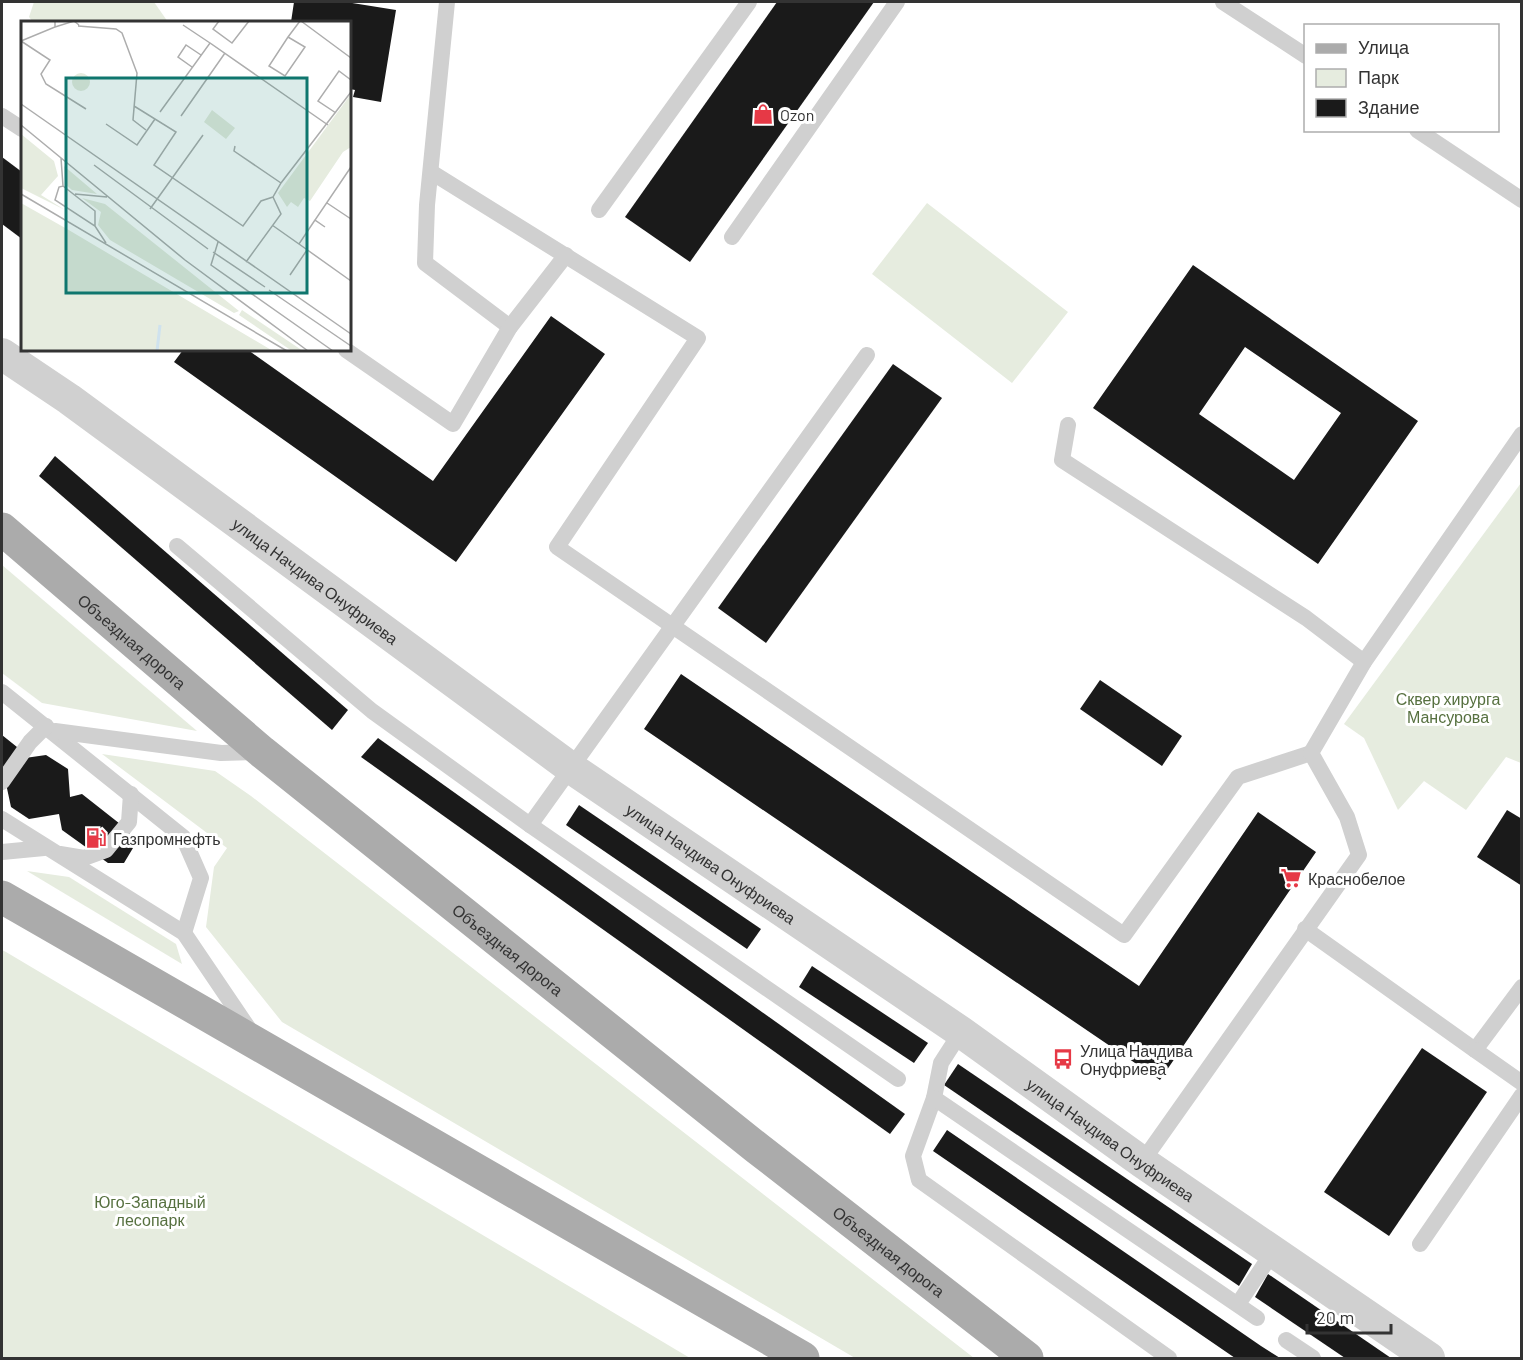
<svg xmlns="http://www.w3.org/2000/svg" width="1523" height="1360" viewBox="0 0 1523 1360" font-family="Barlow,sans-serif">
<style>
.green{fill:#e6ecdf}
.building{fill:#1a1a1a;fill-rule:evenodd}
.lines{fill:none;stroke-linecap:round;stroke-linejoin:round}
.service{stroke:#d0d0d0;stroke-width:16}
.minor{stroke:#d0d0d0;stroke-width:32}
.primary{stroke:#ababab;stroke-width:33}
.labels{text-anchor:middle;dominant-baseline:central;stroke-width:6;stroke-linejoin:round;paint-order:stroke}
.poi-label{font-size:16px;fill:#333;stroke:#fff;text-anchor:start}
.street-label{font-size:16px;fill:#333;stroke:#fff}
.park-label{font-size:16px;fill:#56703f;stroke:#fff}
.inset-river{fill:none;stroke:#cfe2ee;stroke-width:3}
.inset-road{fill:none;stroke:#adadad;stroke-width:1.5}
.view{fill:#0f766e;fill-opacity:0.15;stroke:#0f766e;stroke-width:3}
.inset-edge{fill:none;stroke:#333;stroke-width:3}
</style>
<rect width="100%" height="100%" fill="#fff"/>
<!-- green -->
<g class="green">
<path d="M34,2H154L168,22H33L29,17Z"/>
<path d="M927,203L1068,312L1012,383L872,274Z"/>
<path d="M1521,483V763L1506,757L1466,810L1424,781L1398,810L1364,738L1344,724Z"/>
<path d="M2,565L197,731L42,703L2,673Z"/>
<path d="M102,754L215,771L251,796L974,1358H855L282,1022L206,927L214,867L227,848Z"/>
<path d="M27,871L69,877L176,944L182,964Z"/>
<path d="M2,950L6,952L690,1358H2Z"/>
</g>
<!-- building -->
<g class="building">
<path d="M294,2H346L396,10L381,102L353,97L355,90L350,89V22H291Z"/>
<path d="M777,2H874L690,262L625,217Z"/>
<path d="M2,157L22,172V239L2,224Z"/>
<path d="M1193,265L1418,421L1318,564L1093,408ZM1245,347L1341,413L1294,480L1199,414Z"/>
<path d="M551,316L605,354L456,562L174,362L183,350H248L433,481Z"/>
<path d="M893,364L942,398L766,643L718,608Z"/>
<path d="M55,456L348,710L332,730L39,476Z"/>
<path d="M681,674L1139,986L1258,812L1316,852L1160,1080L644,729Z"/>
<path d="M1100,680L1182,736L1162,766L1080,709Z"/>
<path d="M2,735L17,747L18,759L46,755L68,769L70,797L82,794L129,831L133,848L124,863H108L62,830L59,814L29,819L11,807L5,779H2Z"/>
<path d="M378,738L905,1114L890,1134L361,757Z"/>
<path d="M579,805L761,929L747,949L566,825Z"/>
<path d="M1507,810L1522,819V886L1477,857Z"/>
<path d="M812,966L928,1043L914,1063L799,987Z"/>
<path d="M1422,1048L1487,1092L1389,1236L1324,1192Z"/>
<path d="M958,1064L1252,1264L1239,1286L944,1085Z"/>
<path d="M947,1130L1261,1346L1280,1358H1235L933,1151Z"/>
<path d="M1268,1274L1391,1358H1345L1255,1297Z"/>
</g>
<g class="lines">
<!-- service -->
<g class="service">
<path d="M447,2L427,205L425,263L510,327"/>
<path d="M1223,2L1306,56"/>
<path d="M2,116L22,129"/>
<path d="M1417,130L1522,200"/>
<path d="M431,172L698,338L557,547L1124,935L1238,777L1311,753"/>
<path d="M599,210L749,2"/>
<path d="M732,237L897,2"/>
<path d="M346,350L453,424L510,327L566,255"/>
<path d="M1068,425L1062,460L1306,618L1364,662"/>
<path d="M177,546L372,711L530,825L898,1079"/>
<path d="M2,692L183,837L201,878L184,933"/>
<path d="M55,731L221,753L258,752"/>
<path d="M2,782L30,742L46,726"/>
<path d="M2,819L184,933L251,1032"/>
<path d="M530,825L867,355"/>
<path d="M2,852L44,848"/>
<path d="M60,854L84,858L106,850L129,822L131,794"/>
<path d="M1305,929L1475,1050L1522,987"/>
<path d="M961,1032L941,1063L934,1098L913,1156L919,1180L1169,1358"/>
<path d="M1475,1050L1522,1083"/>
<path d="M934,1098L1257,1318"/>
<path d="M1142,1162L1359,855L1347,817L1311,753L1364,662L1522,434"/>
<path d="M1420,1244L1522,1095"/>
<path d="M1238,1304L1273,1252"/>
<path d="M1286,1340L1313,1358"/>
</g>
<!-- minor -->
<path class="minor" id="s1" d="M2,354L69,399L571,768L961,1032L1142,1162L1429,1358"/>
<!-- primary -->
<g class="primary">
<path id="s2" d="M2,529L262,752L757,1148L1027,1358"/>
<path d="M2,897L803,1358"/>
</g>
</g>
<!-- icons -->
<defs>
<g id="shop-bare" transform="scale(1.62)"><path d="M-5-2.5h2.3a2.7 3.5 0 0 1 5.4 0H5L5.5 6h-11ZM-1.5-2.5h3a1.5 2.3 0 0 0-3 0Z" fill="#e63946" stroke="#fff" stroke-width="2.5" paint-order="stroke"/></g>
<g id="fuel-bare" transform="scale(1.62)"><path d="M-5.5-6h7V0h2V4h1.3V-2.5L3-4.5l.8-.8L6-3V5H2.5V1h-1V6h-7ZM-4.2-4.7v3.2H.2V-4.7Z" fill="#e63946" stroke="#fff" stroke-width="2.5" paint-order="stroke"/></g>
<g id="supermarket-bare" transform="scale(1.62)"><path d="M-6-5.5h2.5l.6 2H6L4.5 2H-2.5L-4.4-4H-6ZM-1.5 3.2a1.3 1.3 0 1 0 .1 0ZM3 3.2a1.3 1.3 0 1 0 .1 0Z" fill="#e63946" stroke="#fff" stroke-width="2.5" paint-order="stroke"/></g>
<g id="bus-bare" transform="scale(1.62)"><path d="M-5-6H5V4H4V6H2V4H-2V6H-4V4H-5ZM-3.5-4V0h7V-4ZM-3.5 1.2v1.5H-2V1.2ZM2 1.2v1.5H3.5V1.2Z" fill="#e63946" stroke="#fff" stroke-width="2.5" paint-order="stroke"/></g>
</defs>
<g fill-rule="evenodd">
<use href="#shop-bare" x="763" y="114"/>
<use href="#fuel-bare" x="96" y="838"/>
<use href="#supermarket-bare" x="1291" y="878"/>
<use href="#bus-bare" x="1063" y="1059"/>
</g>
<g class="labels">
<!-- poi labels -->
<g class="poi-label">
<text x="780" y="114">Ozon</text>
<text x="113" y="838">Газпромнефть</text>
<text x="1308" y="878">Краснобелое</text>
<text x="1080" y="1050">Улица Начдива<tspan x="1080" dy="18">Онуфриева</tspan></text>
</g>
<!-- street labels -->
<g class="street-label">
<text stroke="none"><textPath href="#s1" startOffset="387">улица Начдива Онуфриева</textPath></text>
<text stroke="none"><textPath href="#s2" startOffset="172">Объездная дорога</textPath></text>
<text stroke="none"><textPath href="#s1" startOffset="873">улица Начдива Онуфриева</textPath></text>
<text stroke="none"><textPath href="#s2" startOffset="658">Объездная дорога</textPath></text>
<text stroke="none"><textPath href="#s1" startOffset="1359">улица Начдива Онуфриева</textPath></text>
<text stroke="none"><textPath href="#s2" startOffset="1144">Объездная дорога</textPath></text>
</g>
<!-- park labels -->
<g class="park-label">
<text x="1448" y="698">Сквер хирурга<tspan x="1448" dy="18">Мансурова</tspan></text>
<text x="150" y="1201">Юго-Западный<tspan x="150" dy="18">лесопарк</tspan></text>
</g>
</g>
<!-- overview -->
<g transform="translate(21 21)">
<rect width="330" height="330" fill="#fff"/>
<path d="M51 61a9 9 0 1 1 18 0a9 9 0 1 1-18 0ZM330,73V126L322,131L289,180L283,177L277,186L270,181L266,186L257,172ZM191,89L214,107L205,118L183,101ZM0,113L33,140L37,155L20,174L44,189L0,167ZM43,145L76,173L51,169L44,163ZM61,177L84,183L218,290L213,292L89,219L77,204L80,191ZM0,182L46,208L252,330H0ZM221,289L282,330H271L218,294Z" fill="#e6ecdf"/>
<path class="inset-river" d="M136,330L139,304"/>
<path class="inset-road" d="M198,0L192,8L211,22L228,0M280,0L330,37M162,4L189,22M57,5L95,8L101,12L116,52L112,99L125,109M34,6L53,0L58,4M267,16L284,26L264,55L248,45L267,16L279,0M0,20L29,39L20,53L25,63L65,88M0,20L34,6V0M171,46L157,36L165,24L180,34M0,83L330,313M113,85L155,111L133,144L222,205L240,180L252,176M139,91L189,22L307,104M315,92L297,80L318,50L330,59M160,95L204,32M85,103L116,124L134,98M0,104L164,239L287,330M214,125L213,130L260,162M40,137L42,165M73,144L187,228M0,173L266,330M54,173L86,176M306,182L330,198M129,188L182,114M251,204L278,223L294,199M74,205V190L42,165L38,166L34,179L74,205L85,222M304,206L294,199L330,146M197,221L190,244L312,330M278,223L330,260M192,231L244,266M225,241L260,193L252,176L260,162L330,71M269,254L286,229M248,269L330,325"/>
<path class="view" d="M45,57H286V272H45Z"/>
<rect width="330" height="330" class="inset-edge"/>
</g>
<!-- border -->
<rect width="1523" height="1360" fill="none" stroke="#333333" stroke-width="6"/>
<!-- legend -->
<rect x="1304" y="24" width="195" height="108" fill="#ffffff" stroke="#adadad" stroke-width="1.5"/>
<rect x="1316" y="44" width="30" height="9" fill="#ababab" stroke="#adadad" stroke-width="1.5"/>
<text x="1358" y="54" font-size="18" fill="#333333">Улица</text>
<rect x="1316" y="69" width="30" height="18" fill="#e6ecdf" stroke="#adadad" stroke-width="1.5"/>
<text x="1358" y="84" font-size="18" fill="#333333">Парк</text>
<rect x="1316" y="99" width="30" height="18" fill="#1a1a1a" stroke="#adadad" stroke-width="1.5"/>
<text x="1358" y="114" font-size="18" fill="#333333">Здание</text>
<!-- scale -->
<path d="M1307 1324v9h84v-9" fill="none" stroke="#333333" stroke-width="3"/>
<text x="1316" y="1324" font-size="18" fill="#333333" stroke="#ffffff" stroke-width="4.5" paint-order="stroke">20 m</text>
</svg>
